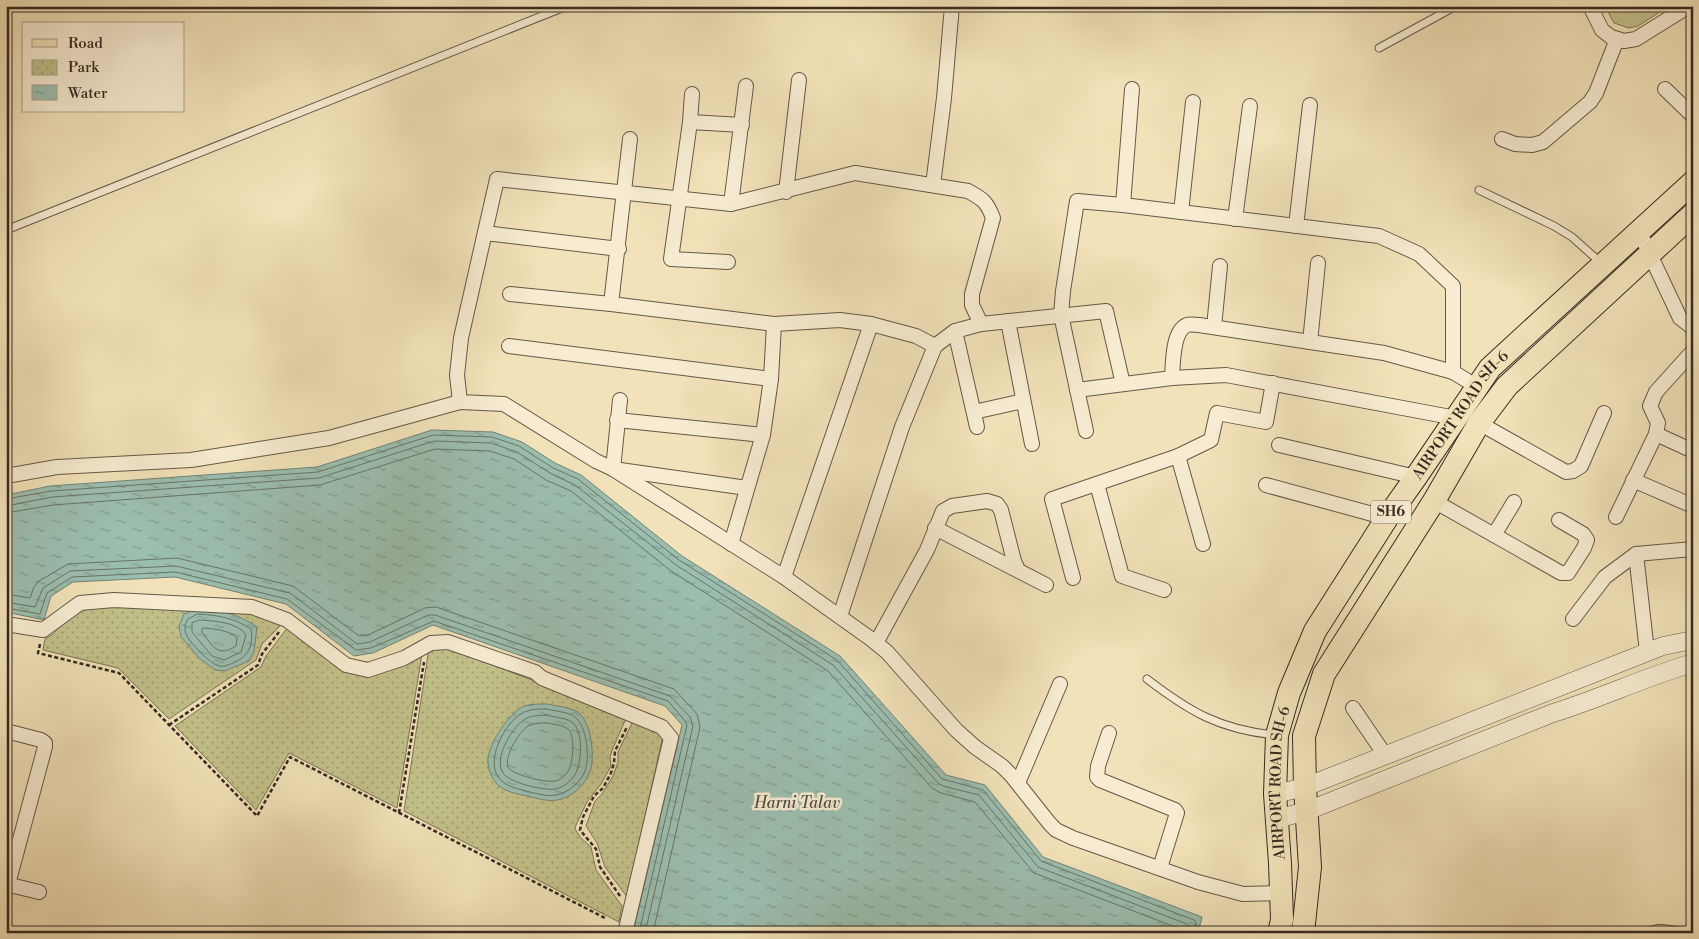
<svg xmlns="http://www.w3.org/2000/svg" width="1699" height="939" viewBox="0 0 1699 939" font-family="'Libre Bodoni',serif">
<style>
.green{fill:#c2c18a;stroke:#7c7656}
.park{fill:url(#park-dots);stroke:#7c7656}
.water{fill:url(#water-ripples);stroke:#738377}
.lines{fill:none;stroke-linecap:round;stroke-linejoin:round}
.shore{stroke:#687468;stroke-width:1}
.service-casing{stroke:#655848;stroke-width:9}
.minor-casing{stroke:#655848;stroke-width:16}
.tertiary-casing{stroke:#655848;stroke-width:19}
.primary-casing{stroke:#362a22;stroke-width:24}
.path{stroke:#362a22;stroke-width:2.5;stroke-dasharray:4 2.5;stroke-linecap:butt}
.service{stroke:#f7ecd2;stroke-width:7}
.minor{stroke:#f7ecd2;stroke-width:14}
.tertiary{stroke:#f7ecd2;stroke-width:18}
.primary{stroke:#f2e2b9;stroke-width:22}
.labels{text-anchor:middle;dominant-baseline:central;stroke-width:5;stroke-linejoin:round;paint-order:stroke}
.shield{fill:#f7ecd2;stroke:#706457;stroke-width:1}
.shield-label{font-size:14px;font-weight:bold;fill:#362a22}
.street-label{font-size:15px;fill:#362a22;stroke:#f7ecd2}
.water-label{font-size:16px;font-style:italic;fill:#4f4f45;stroke:#f7ecd2}
</style>
<defs>
<pattern id="park-dots" width="8" height="8" patternUnits="userSpaceOnUse" patternTransform="scale(1.25)"><rect width="8" height="8" fill="#c2c18a"/><path d="M2 2h.1M6 6h.1" fill="none" stroke="#9e9d70" stroke-width="1.8" stroke-linecap="round"/></pattern>
<pattern id="water-ripples" width="26" height="14" patternUnits="userSpaceOnUse" patternTransform="scale(1.25)"><rect width="26" height="14" fill="#9bbeaf"/><path d="M2 4q2-2 4 0t4 0M15 11q2-2 4 0t4 0" fill="none" stroke="#7f9b8e"/></pattern>
</defs>
<rect width="100%" height="100%" fill="#f2e2b9"/>
<filter id="stains"><feTurbulence type="fractalNoise" baseFrequency=".004" numOctaves="4"/><feColorMatrix values="0 0 0 0 .2 0 0 0 0 .09 0 0 0 0 .02 0 0 0 .5 -.17"/></filter>
<radialGradient id="worn" r=".72"><stop offset=".6" stop-color="#630" stop-opacity="0"/><stop offset="1" stop-color="#630" stop-opacity=".3"/></radialGradient>
<!-- green -->
<path class="green" d="M1605,6H1669L1638,26L1629,28L1614,23Z"/>
<!-- park -->
<g class="park">
<path d="M115,603L250,610L281,625L262,644L256,660L169,719L118,668L43,650L45,639C60,631 55,629 64,619C77,604 96,605 115,603Z"/>
<path d="M288,627L345,670L422,654L397,808L289,753L256,810L175,726L261,667L266,656Z"/>
<path d="M442,646L627,716L613,748L610,757L611,766L601,784L587,802L576,825L575,829L581,838L591,847L596,870L622,906L619,922L404,811L429,648Z"/>
<path d="M634,719L661,732L663,736L627,897L605,867L597,843L586,826L595,801L602,794L613,776L618,762V752Z"/>
</g>
<!-- water -->
<g class="water">
<path d="M432,430L493,432L522,442L555,463L581,475L682,556L840,656L946,775L985,785L1043,857L1202,917L1198,933H633L682,725L665,706L433,625L373,653L354,656L286,604L175,577L73,582L51,596L44,620L6,612V495L50,486L317,467Z"/>
<path d="M197,609C221,610 236,613 257,627L254,652L249,661L225,671L215,670L199,658L181,637L179,626L184,614Z"/>
<path d="M547,704C556,706 568,707 576,711C592,719 596,761 589,774C583,787 571,798 557,800C549,802 536,798 527,796C518,794 506,792 499,786C492,779 487,769 488,758C490,742 509,713 524,706C530,704 540,704 547,704Z"/>
</g>
<g class="lines">
<!-- shore -->
<g class="shore">
<path d="M6,499L51,491L318,472L433,435L492,437L519,446L553,468L578,479L679,560L837,660L942,779L983,790L1041,861L1194,920L1196,922L1194,933"/>
<path d="M6,506L52,497L319,478L434,441L491,443L517,452L550,473L575,485L676,565L833,665L938,783L943,786L979,795L1038,867L1187,924L1188,926V933"/>
<path d="M6,513L53,505L320,485L435,449L490,451L514,459L546,480L571,491L671,571L828,671L932,788L941,793L975,802L1034,873L1178,928L1180,933"/>
<path d="M6,594L30,598L34,587L39,581L68,564L177,558L293,586L359,636L368,635L425,608L436,607L674,689L697,714L700,727L653,933"/>
<path d="M6,602L35,607L43,588L70,571L176,566L290,593L357,644L370,642L428,615H435L670,696L690,717L693,726L645,933"/>
<path d="M6,608L40,614L47,593L72,577L175,572L287,599L356,650L371,648L434,621L668,701L685,721L687,725L639,933"/>
<path d="M198,614C218,615 234,618 251,629C254,645 248,657 233,663C228,665 224,667 219,666C209,663 190,643 186,634C184,628 185,624 188,619Z"/>
<path d="M200,620C214,621 238,622 246,635L241,652L224,660L212,656L192,632V623Z"/>
<path d="M204,628C215,629 229,630 237,638L236,646C217,658 213,646 202,632V629Z"/>
<path d="M546,709C554,711 569,712 575,717C587,726 590,758 585,771C581,782 568,793 556,795C547,797 535,793 526,791C516,788 506,787 499,778C484,760 507,717 527,711C532,709 540,709 546,709Z"/>
<path d="M546,715C553,717 566,718 572,722C584,731 582,765 574,776C570,782 563,787 556,789C544,791 510,783 503,773C493,758 513,725 527,718C532,715 540,716 546,715Z"/>
<path d="M546,723C552,724 563,725 568,729C576,735 573,766 567,773C564,776 559,781 555,781C546,783 512,775 508,767C504,756 520,729 530,725C535,723 541,723 546,723Z"/>
</g>
<!-- service casing -->
<g class="service-casing">
<g id="service">
<path d="M1379,48L1456,6"/>
<path d="M1479,190L1554,226L1572,237L1601,263"/>
<path d="M6,230L567,6"/>
<path d="M1147,679C1190,712 1219,729 1274,735"/>
<path d="M1647,933C1658,924 1674,931 1688,933"/>
</g>
</g>
<!-- minor casing -->
<g class="minor-casing">
<g id="minor">
<path d="M1590,6L1602,30L1611,37L1624,41L1636,39L1689,6"/>
<path d="M1665,89L1693,116"/>
<path d="M692,94L690,122L671,259L728,262"/>
<path d="M690,122L742,125"/>
<path d="M1502,139L1515,144L1532,145L1543,142L1590,102L1596,93L1617,39"/>
<path d="M933,185L944,98L952,6"/>
<path d="M786,192L799,80"/>
<path d="M731,204L746,86"/>
<path d="M1123,205L1132,89"/>
<path d="M1181,212L1193,102"/>
<path d="M1235,219L1250,106"/>
<path d="M1296,226L1310,105"/>
<path d="M1639,231L1680,318L1693,328"/>
<path d="M485,233L619,249"/>
<path d="M1318,263L1310,342L1384,353L1453,372L1476,386"/>
<path d="M510,294L611,304L774,324L840,320L871,324L916,336L935,346L955,331L981,324L1106,311L1123,384"/>
<path d="M611,304L630,139"/>
<path d="M1008,321L1032,444"/>
<path d="M1214,327L1220,266"/>
<path d="M955,331L977,427"/>
<path d="M509,346L771,379"/>
<path d="M1172,378C1173,365 1172,331 1187,325C1190,324 1196,325 1199,325L1310,342"/>
<path d="M1077,390L1172,378L1226,375L1456,418"/>
<path d="M620,400L613,469L784,577L871,639L887,652L956,730L975,747L1002,766L1011,775L1050,824L1056,830L1073,838L1198,882L1243,894L1281,893"/>
<path d="M974,412L1023,401"/>
<path d="M617,420L763,435"/>
<path d="M1479,423L1566,472L1573,471L1581,466L1604,413"/>
<path d="M1086,431L1061,315L1063,291L1077,201L1123,205L1379,236L1419,254L1453,286V372"/>
<path d="M1656,434L1693,451"/>
<path d="M1279,445L1416,477"/>
<path d="M1178,456L1203,544"/>
<path d="M6,476L57,467L191,460L329,438L460,402"/>
<path d="M1633,480L1693,506"/>
<path d="M1097,484L1122,576L1164,590"/>
<path d="M1266,485L1387,518"/>
<path d="M747,488L613,469L596,461L504,404L460,402L457,375L461,338L497,179L731,204L855,173L968,191C983,199 987,202 993,218L972,294V305L981,324"/>
<path d="M1434,501L1561,573H1568L1584,548L1587,540L1583,534L1559,520"/>
<path d="M1616,517L1656,434L1658,423L1650,406L1656,392L1693,351"/>
<path d="M935,528L1046,585"/>
<path d="M1494,535L1514,502"/>
<path d="M731,544L763,435L771,379L774,324"/>
<path d="M1636,554L1647,652"/>
<path d="M784,577L871,324"/>
<path d="M1073,578L1052,499L1178,456L1211,440L1217,413L1266,422L1273,383"/>
<path d="M840,616L902,427L935,346"/>
<path d="M1573,619L1605,577L1636,554L1693,549"/>
<path d="M6,624L43,630L80,603L114,600L252,607L287,620L346,665L368,670L404,658L431,643L448,642L535,672L542,678L662,727L671,738L625,933"/>
<path d="M876,643L927,550L943,511L952,506L987,501L997,504L1001,510L1014,561L1018,570"/>
<path d="M1353,708L1385,755"/>
<path d="M6,731L41,740L45,743V747L8,884"/>
<path d="M1109,733L1098,766L1097,777L1100,780L1175,810L1177,813L1160,868"/>
<path d="M1018,783L1060,684"/>
<path d="M6,884L39,892"/>
</g>
</g>
<!-- tertiary casing -->
<g class="tertiary-casing">
<g id="tertiary">
<path d="M1275,794L1305,787L1663,646L1693,640"/>
<path d="M1276,819L1307,811L1553,713C1601,698 1645,677 1693,663"/>
</g>
</g>
<!-- primary casing -->
<g class="primary-casing">
<g id="primary">
<path id="s1" d="M1279,933L1282,920L1280,863L1275,794L1277,735L1289,693L1315,631L1387,518L1416,477L1490,368L1693,182"/>
<path d="M1303,933L1310,867L1305,787L1304,736L1324,674L1434,501L1479,423L1507,386L1693,214"/>
</g>
</g>
<!-- path -->
<g class="path">
<path d="M40,644L38,653L119,673L257,816L290,757L607,919"/>
<path d="M169,725L258,665L262,654L279,632"/>
<path d="M399,813L424,662"/>
<path d="M620,896L600,867L596,849L580,830L583,817L594,796L603,788L611,773L614,763L615,751L627,727"/>
</g>
<!-- service -->
<use href="#service" class="service"/>
<!-- minor -->
<use href="#minor" class="minor"/>
<!-- tertiary -->
<use href="#tertiary" class="tertiary"/>
<!-- primary -->
<use href="#primary" class="primary"/>
</g>
<g class="labels">
<!-- shield labels -->
<rect class="shield" x="1371" y="500.5" width="40" height="23" rx="4"/>
<g class="shield-label">
<text x="1391" y="512">SH6</text>
</g>
<!-- street labels -->
<g class="street-label">
<text stroke="none"><textPath href="#s1" startOffset="570">AIRPORT ROAD SH-6</textPath></text>
<text stroke="none"><textPath href="#s1" startOffset="151">AIRPORT ROAD SH-6</textPath></text>
</g>
<!-- water labels -->
<g class="water-label">
<text x="797" y="803">Harni Talav</text>
</g>
</g>
<!-- margin -->
<rect width="1699" height="939" fill="none" stroke="#f2e2b9" stroke-width="25"/>
<rect x="8" y="8" width="1684" height="924" fill="none" stroke="#362a22" stroke-width="2.5"/>
<rect x="12" y="12" width="1674" height="914" fill="none" stroke="#362a22"/>
<!-- legend -->
<rect x="22" y="22" width="162" height="90" fill="#f7ecd2" stroke="#aa9e8c"/>
<rect x="32" y="39" width="25" height="8" fill="#f2e2b9" stroke="#aa9e8c"/>
<text x="68" y="48" font-size="15" fill="#362a22">Road</text>
<rect x="32" y="60" width="25" height="15" fill="url(#park-dots)" stroke="#aa9e8c"/>
<text x="68" y="72" font-size="15" fill="#362a22">Park</text>
<rect x="32" y="85" width="25" height="15" fill="url(#water-ripples)" stroke="#aa9e8c"/>
<text x="68" y="98" font-size="15" fill="#362a22">Water</text>
<rect width="100%" height="100%" filter="url(#stains)"/>
<rect width="100%" height="100%" fill="url(#worn)"/>
</svg>
